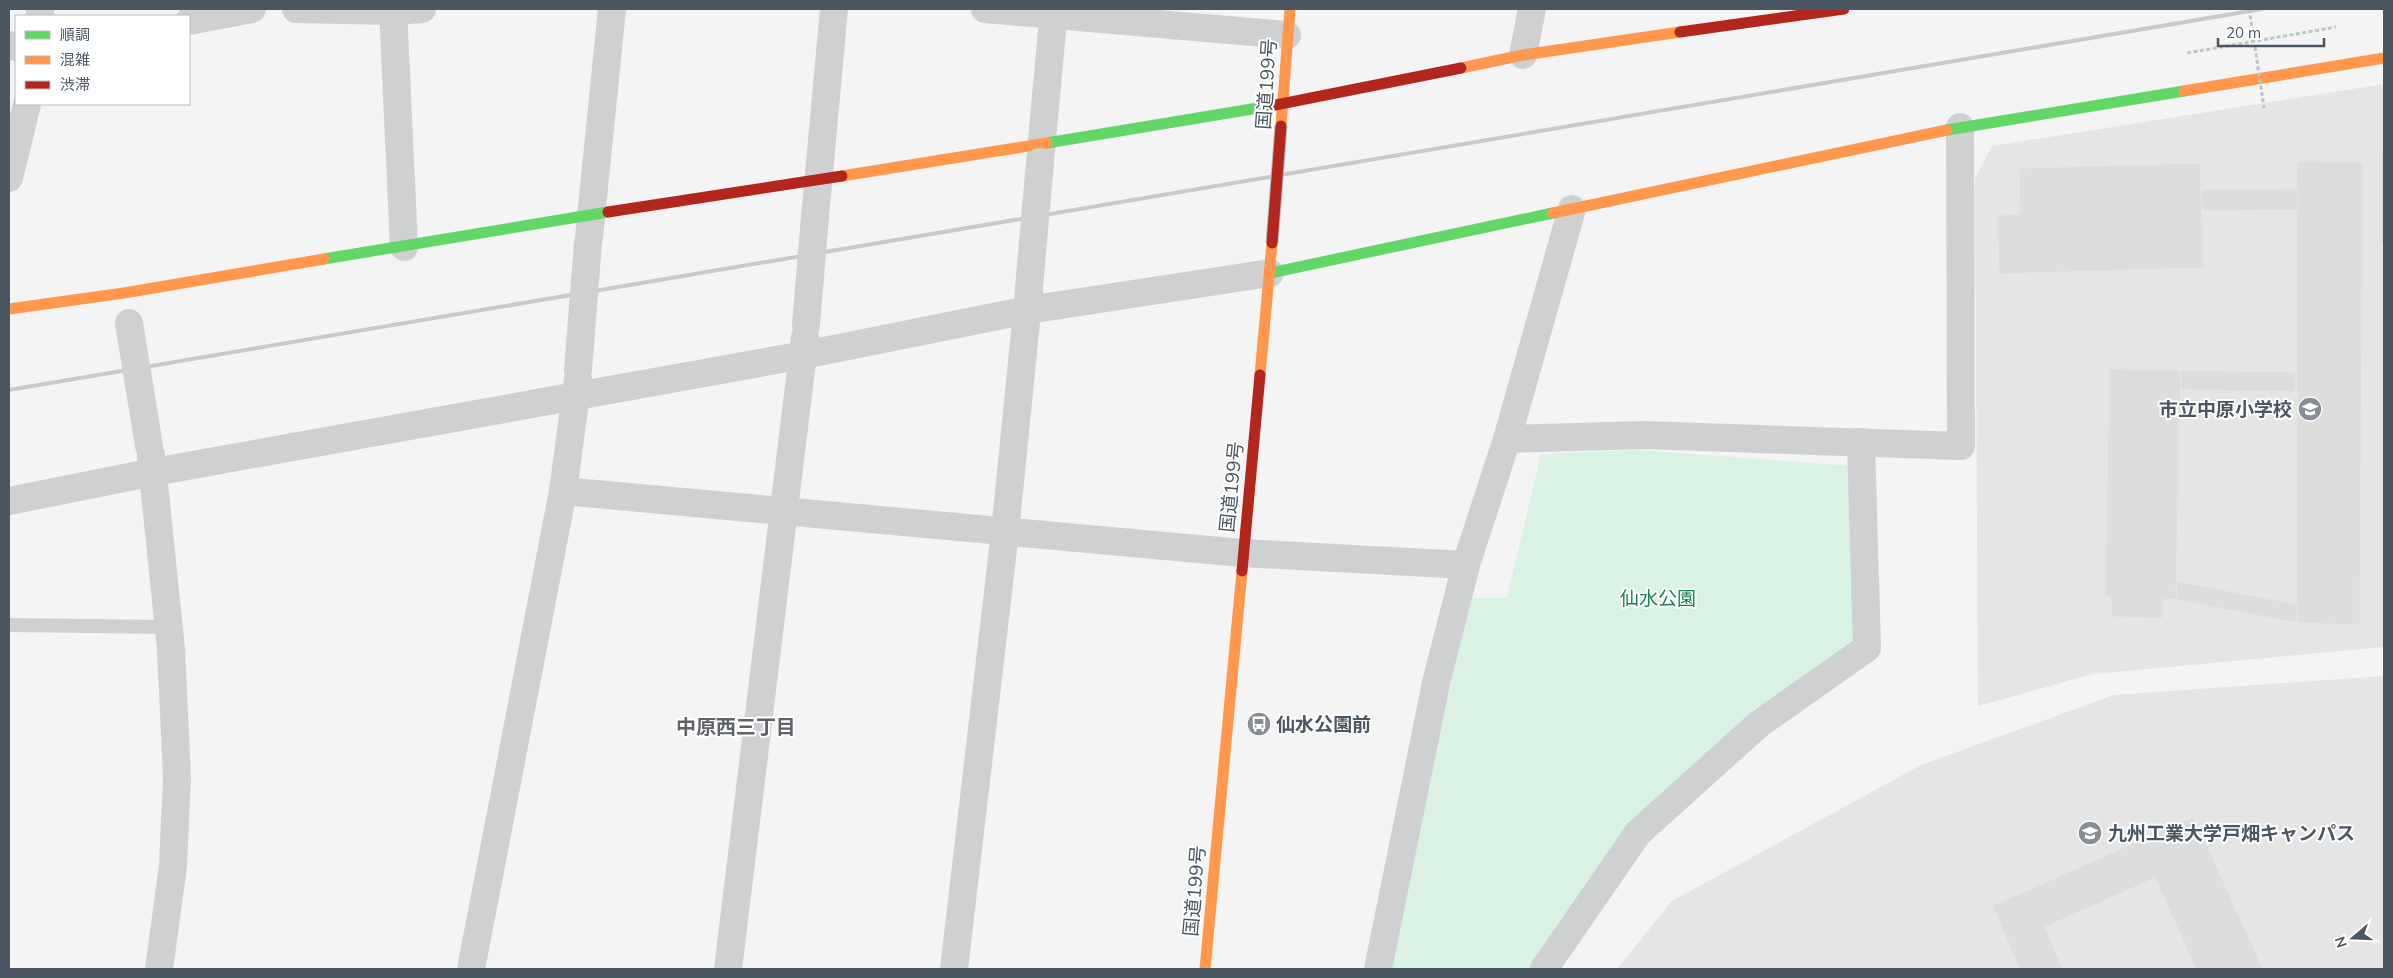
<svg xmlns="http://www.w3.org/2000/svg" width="2393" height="978" viewBox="0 0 2393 978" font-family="Mulish,'Noto Sans JP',sans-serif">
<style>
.education{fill:#e6e5e6}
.green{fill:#d9f2e3}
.building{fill:#ddddde;stroke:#e5e6e7}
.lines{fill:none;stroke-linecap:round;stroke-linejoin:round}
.path{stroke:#bcc7c4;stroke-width:3;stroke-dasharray:4 2.5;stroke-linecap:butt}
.lane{stroke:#ced0d2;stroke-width:14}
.street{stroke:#ced0d2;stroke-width:28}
.fast{stroke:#63d668;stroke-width:11}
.slow{stroke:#ff974d;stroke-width:11}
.jam{stroke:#b3261e;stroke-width:11}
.rail{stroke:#c9cacc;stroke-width:4}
.jam-bridge-casing{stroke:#b9bec3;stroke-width:13;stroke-linecap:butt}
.path-bridge{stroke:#bcc7c4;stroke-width:3;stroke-dasharray:4 2.5;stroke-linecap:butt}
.street-bridge{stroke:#ced0d2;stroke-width:28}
.jam-bridge{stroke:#b3261e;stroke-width:11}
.labels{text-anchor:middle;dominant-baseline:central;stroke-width:4;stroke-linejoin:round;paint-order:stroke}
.street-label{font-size:19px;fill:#4a5661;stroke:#fff}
.poi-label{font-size:19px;font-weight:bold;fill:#4a5661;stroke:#fff;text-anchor:start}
.park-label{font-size:19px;fill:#17864f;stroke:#fff}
.neighbourhood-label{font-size:20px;font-weight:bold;fill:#5f6368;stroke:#fff}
</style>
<rect width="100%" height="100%" fill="#f4f4f4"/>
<!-- education -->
<g class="education">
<path d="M2384,84V647L2093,674L1978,706L1975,178L1992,146Z"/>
<path d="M2384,676V969H1617L1672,901L1921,765L2114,695Z"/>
</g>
<!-- green -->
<path class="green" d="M1639,450L1853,466L1859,658L1755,708L1638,833L1544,969H1378L1472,598H1507L1541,454Z"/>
<!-- building -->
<g class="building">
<path d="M2381,153H2384V245H2380Z"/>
<path d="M2297,161L2363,162L2360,625L2297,623Z"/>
<path d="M2200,163L2204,268L1999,274L1997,215L2020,214L2019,168Z"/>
<path d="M2297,188L2298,210L2202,211V189Z"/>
<path d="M2109,369L2181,370L2176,600L2164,599V618L2111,617V597H2105Z"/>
<path d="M2181,370L2296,372V392L2181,390Z"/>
<path d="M2177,581L2297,604V623L2176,600Z"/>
<path d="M2194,816L2263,969H2196L2155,878L2045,927L2063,969H2020L1992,906Z"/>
</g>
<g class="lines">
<!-- path -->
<g class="path">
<path d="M2253,34L2254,41"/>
<path d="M2187,53L2336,27"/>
</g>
<!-- lane -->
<path class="lane" d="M9,625L169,627"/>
<!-- street -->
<g class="street">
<path d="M296,9L392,11L422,9"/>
<path d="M393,9L404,247"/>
<path d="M985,9L1287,35"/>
<path d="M40,16V9"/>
<path d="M189,21L252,9"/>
<path d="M9,45L16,47"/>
<path d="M1523,55L1532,9"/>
<path d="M1040,162L1054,9"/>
<path d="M9,178L27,104"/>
<path d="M815,217L834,9"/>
<path d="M589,237L612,9"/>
<path d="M1507,439L1644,435L1961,446L1960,127"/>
<path d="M151,455L171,649L177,777L173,866L159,969"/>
<path d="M563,491L1242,553L1466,565L1507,439L1572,209"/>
<path d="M9,501L154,472L804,355L1028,310L1270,273"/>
<path d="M471,969L563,491L578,379"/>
<path d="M728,969L805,337"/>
<path d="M954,969L1005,532L1029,292"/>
<path d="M1378,969L1436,683L1466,565"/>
<path d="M1544,969L1638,833L1759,724L1867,648L1861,442"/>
</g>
<!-- fast -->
<g class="fast">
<path d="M1947,130L2184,91"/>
<path d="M1047,143L1270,106"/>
<path d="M324,259L608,212"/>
<path d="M1270,273L1553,213"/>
</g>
<!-- slow -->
<g class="slow">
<path d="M1461,68L1523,55L1680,32"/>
<path d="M2184,91L2384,58"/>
<path d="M1281,126L1290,9"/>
<path d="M842,176L1047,143"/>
<path d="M1553,213L1947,130"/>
<path d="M9,309L124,293L324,259"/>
<path d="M1260,375L1272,243"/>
<path d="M1205,969L1242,571"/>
</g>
<!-- jam -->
<g class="jam">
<path d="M1680,32L1844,9"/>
<path d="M1270,106L1461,68"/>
<path d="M608,212L842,176"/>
<path d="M1242,571L1260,375"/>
</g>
<!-- rail -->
<path class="rail" d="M9,390L2262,9"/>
<!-- jam-bridge casing -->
<g class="jam-bridge-casing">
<path id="jam-bridge" d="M1272,243L1281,126"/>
</g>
<!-- path-bridge -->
<g class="path-bridge">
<path d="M2249,9L2253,34"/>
<path d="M2255,47L2264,108"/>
</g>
<!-- street-bridge -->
<g class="street-bridge">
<path d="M1029,288L1040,162"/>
<path d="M129,323L149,446"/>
<path d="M806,325L815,217"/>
<path d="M578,370L588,243"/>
</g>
<!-- jam-bridge -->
<use href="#jam-bridge" class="jam-bridge"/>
</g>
<!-- icons -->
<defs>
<g id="school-disc" transform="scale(1.25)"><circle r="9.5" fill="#868d94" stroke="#fff"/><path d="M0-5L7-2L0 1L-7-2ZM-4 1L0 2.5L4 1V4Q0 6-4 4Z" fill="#fff"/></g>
<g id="bus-disc" transform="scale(1.25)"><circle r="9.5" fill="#868d94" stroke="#fff"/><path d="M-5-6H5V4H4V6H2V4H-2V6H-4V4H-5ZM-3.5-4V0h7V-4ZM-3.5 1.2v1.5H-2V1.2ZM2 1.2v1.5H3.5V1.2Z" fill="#fff"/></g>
<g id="university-disc" transform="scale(1.25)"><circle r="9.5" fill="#868d94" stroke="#fff"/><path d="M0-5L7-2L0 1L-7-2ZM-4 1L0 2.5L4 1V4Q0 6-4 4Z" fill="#fff"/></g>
</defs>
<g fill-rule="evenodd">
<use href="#school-disc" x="2310" y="409"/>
<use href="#bus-disc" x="1259" y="724"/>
<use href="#university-disc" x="2090" y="833"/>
</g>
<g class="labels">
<!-- street labels -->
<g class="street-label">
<text transform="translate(1266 84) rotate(-86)">国道199号</text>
<text transform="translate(1231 487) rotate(-84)">国道199号</text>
<text transform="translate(1194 891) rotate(-85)">国道199号</text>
</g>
<!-- poi labels -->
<g class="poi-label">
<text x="2292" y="409" text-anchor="end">市立中原小学校</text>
<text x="1276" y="724">仙水公園前</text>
<text x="2108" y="833">九州工業大学戸畑キャンパス</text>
</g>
<!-- park labels -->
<g class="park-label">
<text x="1658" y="598">仙水公園</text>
</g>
<!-- neighbourhood labels -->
<g class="neighbourhood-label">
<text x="736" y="726">中原西三丁目</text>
</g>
</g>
<!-- border -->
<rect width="2393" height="978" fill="none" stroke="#4a5661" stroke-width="20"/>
<!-- legend -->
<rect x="15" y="15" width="175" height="90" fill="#ffffff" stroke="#b7bbc0"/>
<rect x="25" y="31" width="25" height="8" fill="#63d668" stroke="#b7bbc0"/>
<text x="60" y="40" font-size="15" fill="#4a5661">順調</text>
<rect x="25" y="56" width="25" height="8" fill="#ff974d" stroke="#b7bbc0"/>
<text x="60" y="65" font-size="15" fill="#4a5661">混雑</text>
<rect x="25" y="81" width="25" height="8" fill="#b3261e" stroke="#b7bbc0"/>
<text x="60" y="90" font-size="15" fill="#4a5661">渋滞</text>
<!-- north arrow -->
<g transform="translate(2353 938) rotate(251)" stroke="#ffffff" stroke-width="4" paint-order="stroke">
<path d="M0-4L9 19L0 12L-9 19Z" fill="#4a5661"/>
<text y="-8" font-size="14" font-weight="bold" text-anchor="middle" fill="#4a5661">N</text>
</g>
<!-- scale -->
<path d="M2218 38v8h106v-8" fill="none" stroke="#4a5661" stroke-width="2.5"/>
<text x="2226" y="38" font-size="15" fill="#4a5661" stroke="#ffffff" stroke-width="4" paint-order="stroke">20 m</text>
</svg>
